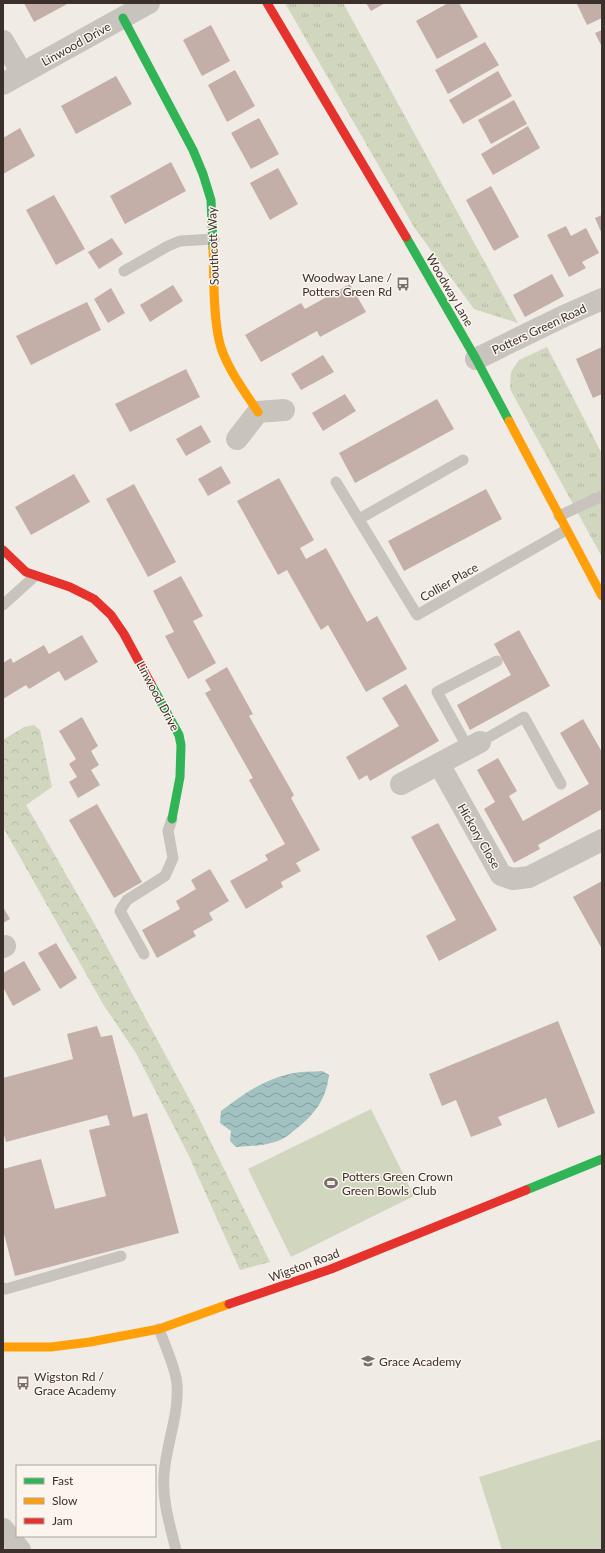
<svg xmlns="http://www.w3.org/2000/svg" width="605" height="1553" viewBox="0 0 605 1553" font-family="Lato,sans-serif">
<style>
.grass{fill:url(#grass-tufts)}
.park{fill:url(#park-crowns)}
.garden{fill:#d1d6bf}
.water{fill:url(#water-waves)}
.building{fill:#c3afa7}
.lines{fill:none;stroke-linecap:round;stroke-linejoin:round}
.lane{stroke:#c9c3be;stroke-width:11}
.street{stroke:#c9c3be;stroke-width:22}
.fast{stroke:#30b455;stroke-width:9}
.slow{stroke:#ff9f0a;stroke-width:9}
.jam{stroke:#e5322d;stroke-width:9}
.labels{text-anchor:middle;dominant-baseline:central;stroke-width:3;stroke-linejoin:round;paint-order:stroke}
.street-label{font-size:12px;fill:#3b302b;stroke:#fbf5ee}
.poi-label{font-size:12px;fill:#3b302b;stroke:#fbf5ee;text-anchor:start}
</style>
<defs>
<pattern id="grass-tufts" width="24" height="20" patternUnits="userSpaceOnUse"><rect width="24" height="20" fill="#d1d6bf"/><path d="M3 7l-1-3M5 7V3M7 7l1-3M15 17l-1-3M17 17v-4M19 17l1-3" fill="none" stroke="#b4b8a4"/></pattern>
<pattern id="park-crowns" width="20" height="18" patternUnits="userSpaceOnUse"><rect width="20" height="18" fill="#d1d6bf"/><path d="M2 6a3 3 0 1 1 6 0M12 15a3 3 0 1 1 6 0" fill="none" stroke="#b4b8a4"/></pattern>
<pattern id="water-waves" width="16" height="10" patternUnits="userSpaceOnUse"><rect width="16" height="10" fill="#a1c2c1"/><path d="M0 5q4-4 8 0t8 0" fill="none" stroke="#849e9d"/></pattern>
</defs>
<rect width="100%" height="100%" fill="#f0ebe5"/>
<!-- grass -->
<g class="grass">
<path d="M285,3H343L518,323L474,309L414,227Z"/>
<path d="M547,347L602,454V557L510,389L511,372L519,360Z"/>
</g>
<!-- park -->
<path class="park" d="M34,725L40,730L52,787L26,805L94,923L192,1104L270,1262L240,1270L188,1154L136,1053L103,1004L3,827V740L24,727Z"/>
<!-- garden -->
<g class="garden">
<path d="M371,1109L414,1196L291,1257L248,1169Z"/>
<path d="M602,1439V1550H502L479,1477Z"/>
</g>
<!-- water -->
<path class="water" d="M322,1071L329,1075C326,1102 312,1117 291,1133C287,1136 283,1139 278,1141C264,1146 250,1146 236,1147L230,1141L231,1131L220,1123L221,1111C245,1093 264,1079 294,1073C303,1071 313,1072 322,1071Z"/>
<!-- building -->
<g class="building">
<path d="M24,3H69L34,22Z"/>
<path d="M366,3H385L371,11Z"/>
<path d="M448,3H459L478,37L437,59L416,21Z"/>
<path d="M580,3H602V18L587,25L577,4Z"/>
<path d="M211,25L230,61L202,76L183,40Z"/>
<path d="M602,30V47L595,33Z"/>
<path d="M485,42L499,65L448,94L435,70Z"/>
<path d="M235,70L255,106L227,122L208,85Z"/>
<path d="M498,71L512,96L463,124L449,100Z"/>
<path d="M116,76L132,104L76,134L61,106Z"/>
<path d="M514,100L527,124L491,144L478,120Z"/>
<path d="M259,118L279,154L251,169L231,133Z"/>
<path d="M528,126L540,148L493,175L481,154Z"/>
<path d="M20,128L35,156L3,174V138Z"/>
<path d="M171,162L186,191L125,224L110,196Z"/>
<path d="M278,168L298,204L270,220L250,183Z"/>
<path d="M491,186L519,237L494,251L466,200Z"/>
<path d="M54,195L85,249L56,265L26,210Z"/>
<path d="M602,215V234L595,218Z"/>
<path d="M566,226L571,236L586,228L599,253L582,262L586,268L569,277L547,235Z"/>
<path d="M112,238L123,254L99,269L88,252Z"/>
<path d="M552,274L564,296L525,317L513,295Z"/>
<path d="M350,284L366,312L320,337L317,331L261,362L245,335L301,303L305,309Z"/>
<path d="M173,285L183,301L150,322L140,305Z"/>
<path d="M111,288L125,313L108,323L94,299Z"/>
<path d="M87,302L101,330L31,365L16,336Z"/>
<path d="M602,347V394L593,398L576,359Z"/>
<path d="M323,355L334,372L301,390L291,374Z"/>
<path d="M186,369L200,397L130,432L115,404Z"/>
<path d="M345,394L356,411L323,431L312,413Z"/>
<path d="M437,399L454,429L355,483L339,453Z"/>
<path d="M201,425L211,442L186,456L176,439Z"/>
<path d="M221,466L231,483L208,496L198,479Z"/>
<path d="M74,474L90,502L31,535L15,507Z"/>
<path d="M279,478L314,540L300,548L306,559L326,548L367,622L377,616L407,669L366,692L328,625L321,630L287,570L278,575L237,501Z"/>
<path d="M134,484L176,562L148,577L106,499Z"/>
<path d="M486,489L502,519L404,571L388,541Z"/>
<path d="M181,576L203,616L193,621L216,663L188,679L165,636L174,632L153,591Z"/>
<path d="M519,630L550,686L470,730L457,705L511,675L494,644Z"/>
<path d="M82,635L98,662L65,681L59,671L29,689L26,685L3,699V663L11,658L13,663L44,645L49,654Z"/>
<path d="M227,667L253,714L249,716L294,795L291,798L320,850L296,863L301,871L281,882L283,887L246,909L230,881L268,860L265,855L285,844L249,780L253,778L205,693L211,690L205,680Z"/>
<path d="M406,684L439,741L370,781L367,775L359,780L346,757L399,726L382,698Z"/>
<path d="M82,717L98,746L91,751L99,765L91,770L100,785L78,798L69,782L77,777L69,764L76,759L59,731Z"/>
<path d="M583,719L602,752V809L538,845L540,849L514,863L484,809L495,802L477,770L498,758L517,791L509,796L523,821L589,784L560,733Z"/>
<path d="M97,804L142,882L114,898L69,820Z"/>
<path d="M438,823L497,930L439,961L426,936L456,920L411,837Z"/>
<path d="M210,869L229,901L209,913L213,920L193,931L196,936L157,958L142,930L180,909L176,901L196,889L191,880Z"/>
<path d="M602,881V949L573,897Z"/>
<path d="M3,907L10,919L3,923Z"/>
<path d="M56,943L77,978L60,989L38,953Z"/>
<path d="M24,961L41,990L13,1006L3,987V973Z"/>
<path d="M558,1021L595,1113L558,1128L546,1098L498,1117L502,1125L471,1137L456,1100L442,1106L429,1074Z"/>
<path d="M97,1026L101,1037L112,1035L133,1117L147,1113L179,1233L15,1276L3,1230V1169L41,1159L55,1209L106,1196L89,1130L110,1125L107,1115L6,1142L3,1131V1078L73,1059L67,1034Z"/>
</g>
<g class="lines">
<!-- lane -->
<g class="lane">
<path d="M124,271L168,246L180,241L214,239"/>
<path d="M336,482L417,615L566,530"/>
<path d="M559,516L602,496"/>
<path d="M359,519L463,460"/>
<path d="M3,605L35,576"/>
<path d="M480,742L524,717L561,784"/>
<path d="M468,748L437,692L497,661"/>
<path d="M144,954L120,911L127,900L165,876L173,858L168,831L172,819"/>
<path d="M3,1288L6,1289L121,1256"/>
<path d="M159,1329C164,1343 177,1371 177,1385C179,1416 166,1444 164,1475C162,1501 170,1525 176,1550"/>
</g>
<!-- street -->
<g class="street">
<path d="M3,41L22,73"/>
<path d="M3,84L149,3"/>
<path d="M476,359L564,316L602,299"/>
<path d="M237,439L258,412L284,410"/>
<path d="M439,764L501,875L513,879L529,877L602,840"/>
<path d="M401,784L480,742"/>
<path d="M3,947L5,946"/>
<path d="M3,1529L20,1550"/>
</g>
<!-- fast -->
<g class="fast">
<path d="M123,18L193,150L203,174L211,200L213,248"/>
<path d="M406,237L476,359L509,421"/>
<path d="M151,684L179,735L181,745L180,777L172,819"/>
<path d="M526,1190L602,1159"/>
</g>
<!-- slow -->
<g class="slow">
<path d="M213,248C214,277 213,313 219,340C224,364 244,391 258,412"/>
<path d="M509,421L602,596"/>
<path d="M3,1347H51L90,1342L159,1329L229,1304"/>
</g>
<!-- jam -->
<g class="jam">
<path d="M267,3L406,237"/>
<path d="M3,550L26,572L70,587L94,599L111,615L124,634L151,684"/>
<path d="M229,1304L331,1269L526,1190"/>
</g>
</g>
<!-- icons -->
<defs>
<g id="bus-bare" transform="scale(1.08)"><path d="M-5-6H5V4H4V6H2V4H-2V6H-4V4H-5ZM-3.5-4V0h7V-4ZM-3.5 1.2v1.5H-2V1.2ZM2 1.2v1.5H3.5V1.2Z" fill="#7a716c" stroke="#fbf5ee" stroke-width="2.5" paint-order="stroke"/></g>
<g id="stadium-bare" transform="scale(1.08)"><path d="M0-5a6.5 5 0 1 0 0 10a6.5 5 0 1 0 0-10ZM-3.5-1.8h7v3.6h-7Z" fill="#7a716c" stroke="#fbf5ee" stroke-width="2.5" paint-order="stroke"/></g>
<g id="school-bare" transform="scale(1.08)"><path d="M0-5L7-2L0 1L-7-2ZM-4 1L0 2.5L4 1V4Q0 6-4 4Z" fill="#7a716c" stroke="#fbf5ee" stroke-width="2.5" paint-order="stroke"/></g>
</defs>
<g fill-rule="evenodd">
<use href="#bus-bare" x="403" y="284"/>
<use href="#stadium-bare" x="331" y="1183"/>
<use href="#school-bare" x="368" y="1361"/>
<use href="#bus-bare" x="23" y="1383"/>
</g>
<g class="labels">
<!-- street labels -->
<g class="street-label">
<text transform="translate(76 44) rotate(-29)">Linwood Drive</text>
<text transform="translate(213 246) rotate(-92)">Southcott Way</text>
<text transform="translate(450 290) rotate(60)">Woodway Lane</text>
<text transform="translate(539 329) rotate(-25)">Potters Green Road</text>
<text transform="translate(449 582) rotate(-30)">Collier Place</text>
<text transform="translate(158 696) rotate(62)">Linwood Drive</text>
<text transform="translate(479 836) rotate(60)">Hickory Close</text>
<text transform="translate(304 1265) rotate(-20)">Wigston Road</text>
</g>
<!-- poi labels -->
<g class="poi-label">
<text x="392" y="277" text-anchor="end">Woodway Lane /<tspan x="392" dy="14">Potters Green Rd</tspan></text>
<text x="342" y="1176">Potters Green Crown<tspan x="342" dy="14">Green Bowls Club</tspan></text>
<text x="379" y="1361">Grace Academy</text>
<text x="34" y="1376">Wigston Rd /<tspan x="34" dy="14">Grace Academy</tspan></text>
</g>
</g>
<!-- border -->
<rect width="605" height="1553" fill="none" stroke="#3b302b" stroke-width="8"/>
<!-- legend -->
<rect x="16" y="1465" width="140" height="72" fill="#fbf5ee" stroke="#aea6a0"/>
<rect x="24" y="1478" width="20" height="6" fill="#30b455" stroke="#aea6a0"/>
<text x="52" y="1485" font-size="12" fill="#3b302b">Fast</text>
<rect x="24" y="1498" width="20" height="6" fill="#ff9f0a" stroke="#aea6a0"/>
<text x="52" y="1505" font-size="12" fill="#3b302b">Slow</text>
<rect x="24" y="1518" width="20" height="6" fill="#e5322d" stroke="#aea6a0"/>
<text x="52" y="1525" font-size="12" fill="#3b302b">Jam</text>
</svg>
